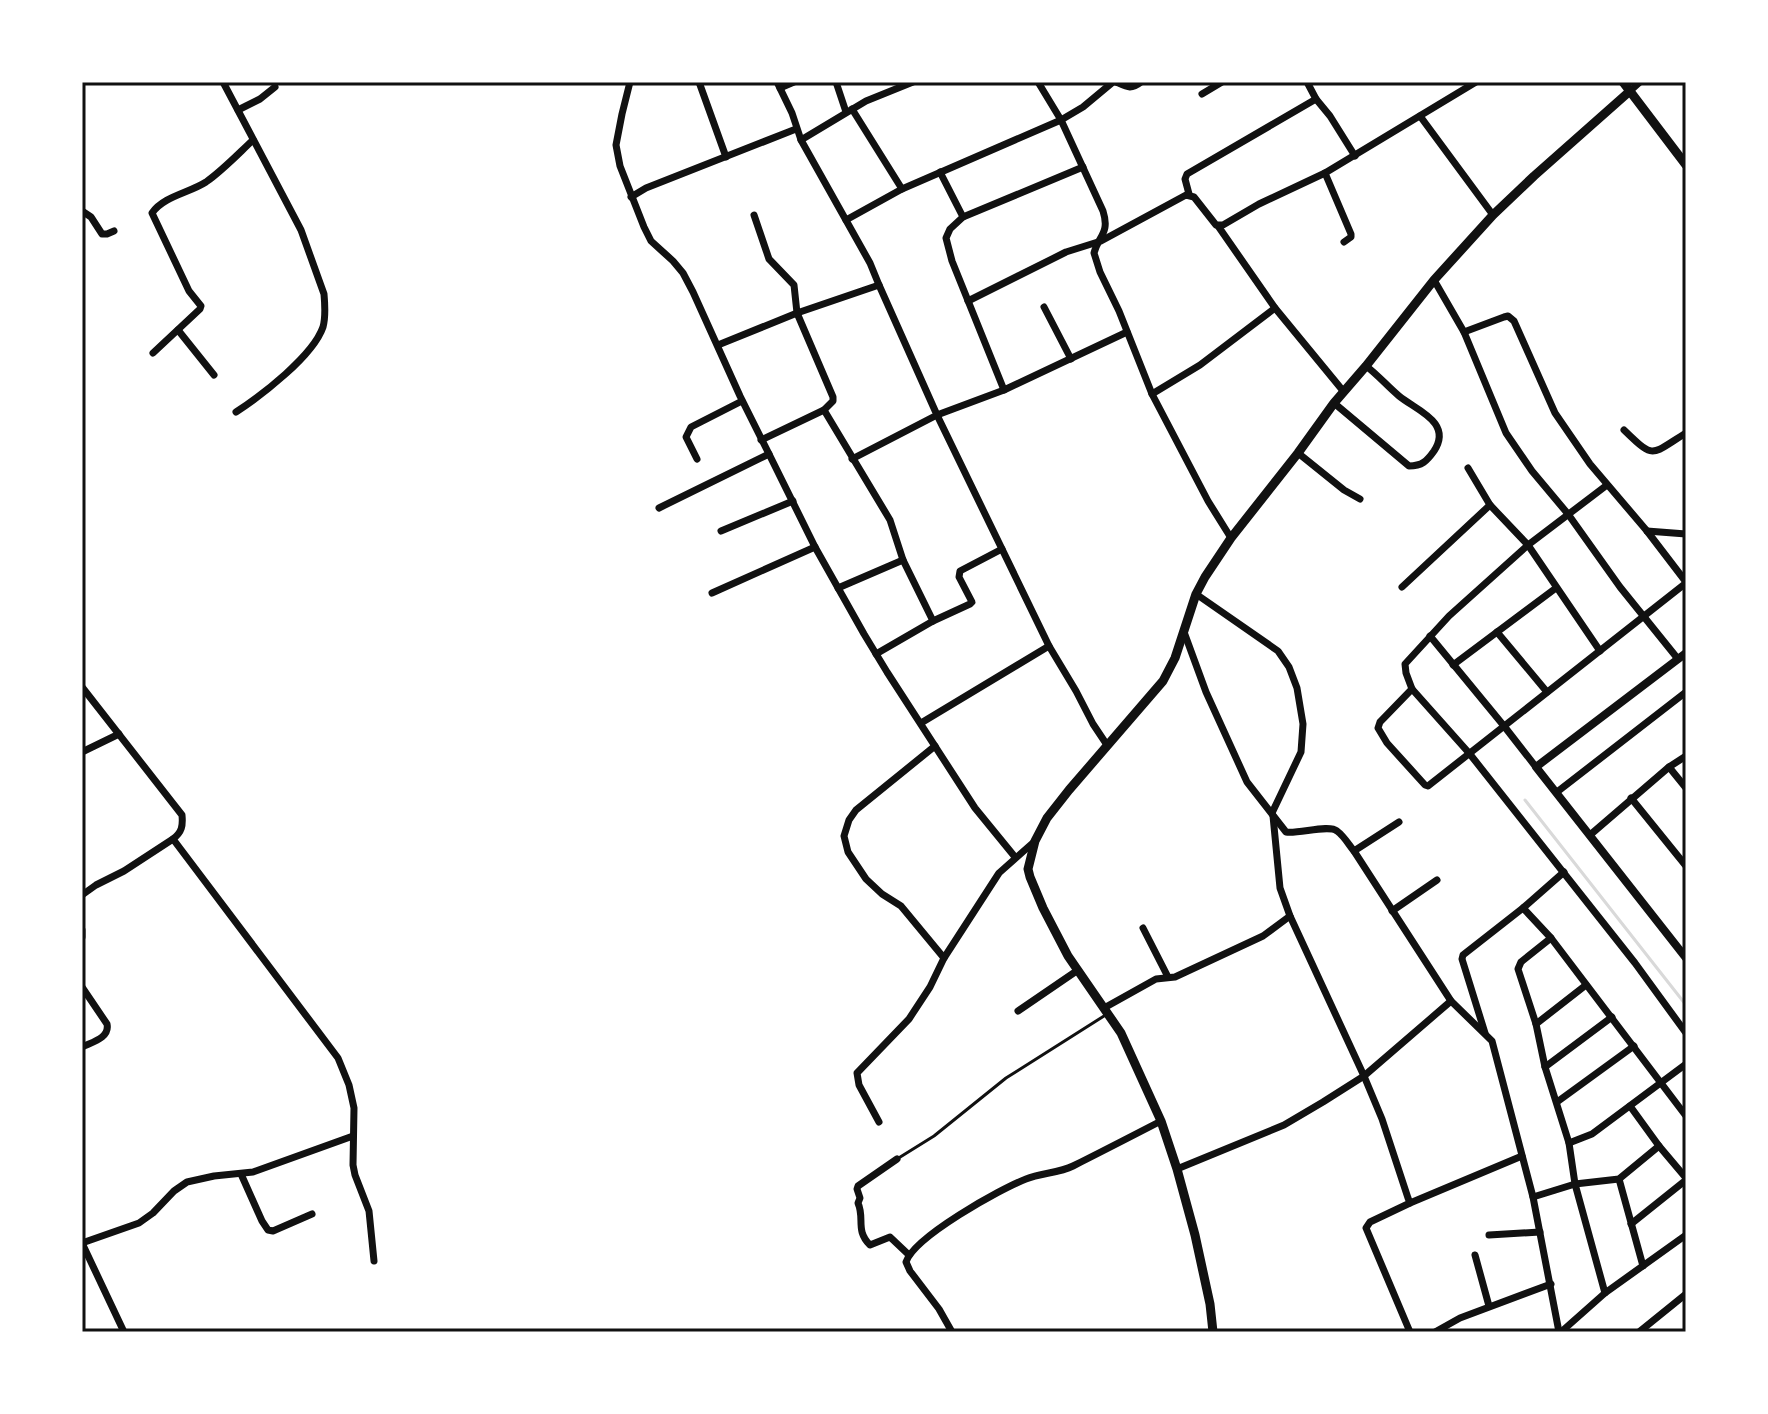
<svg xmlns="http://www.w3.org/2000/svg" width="1768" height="1414" viewBox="0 0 1768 1414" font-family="'Open Sans',sans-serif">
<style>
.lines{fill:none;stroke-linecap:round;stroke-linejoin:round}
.stream{stroke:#d9d9d9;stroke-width:3}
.service{stroke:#111;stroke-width:3}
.minor{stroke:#111;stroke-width:7}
.tertiary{stroke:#111;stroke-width:8}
.secondary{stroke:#111;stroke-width:9}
.neatline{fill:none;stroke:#111;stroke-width:3}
</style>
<rect width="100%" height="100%" fill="#fff"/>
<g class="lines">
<!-- stream -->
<path class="stream" d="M1525,800L1686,1005"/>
<!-- service -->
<path class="service" d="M897,1159L934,1136L1006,1078L1104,1016"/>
<!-- minor -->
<g class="minor">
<path d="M223,82L301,230L324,294C325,305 326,316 323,327C313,356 262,395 236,412"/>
<path d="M630,82L622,114L616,145L620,166L644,227L651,241L673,261L683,273L693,292L740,396L769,454L815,547L864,634L887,672L975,808L1015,857"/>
<path d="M699,82L726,157"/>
<path d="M836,82L846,112"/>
<path d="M1038,82L1061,120L1103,211C1110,233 1099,235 1094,253L1100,272L1119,311L1152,394L1208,501L1231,538"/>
<path d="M1116,82C1127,87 1131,90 1141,82"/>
<path d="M1307,82L1316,99L1330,116L1355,156"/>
<path d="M780,88L794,82"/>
<path d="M1630,91L1640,82"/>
<path d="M1202,94L1222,82"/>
<path d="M852,109L902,189"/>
<path d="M238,110L260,99L275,87"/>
<path d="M1420,116L1493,215"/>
<path d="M801,140L866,101L913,82"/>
<path d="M940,172L963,217"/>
<path d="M1325,173L1351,234V237L1344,242"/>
<path d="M1189,194L1185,179L1187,174L1316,99"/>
<path d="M631,197L646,188L796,129"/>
<path d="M82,211L91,217L102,234H107L114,231"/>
<path d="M754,215L769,259L794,285L797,313L833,397V401L824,410L761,440"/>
<path d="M846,220L902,189L1061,120L1083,107L1113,82"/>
<path d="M1218,226L1275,308L1344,392"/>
<path d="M1434,280L1464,332L1506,433L1532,471L1568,514L1620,587L1678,659"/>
<path d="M968,301L1066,252L1101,241L1186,195L1194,197L1216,225H1223L1259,204L1325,173L1476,82"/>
<path d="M1044,307L1071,359"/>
<path d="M178,330L214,375"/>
<path d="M1464,332L1504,317L1508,316L1514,321L1555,413L1590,464L1647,531L1686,582"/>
<path d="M718,345L797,313L879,285L870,263L801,140L792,113L777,82"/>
<path d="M153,353L200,309L201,306L189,291L152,213C164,196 189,193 206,182C223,170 238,154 253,140"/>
<path d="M1004,390L952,261L946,238L950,229L963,217L1083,167"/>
<path d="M1152,394L1200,365L1275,308"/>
<path d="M1334,403L1409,466C1422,466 1427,461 1434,451C1453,422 1416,410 1399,396C1387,386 1378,375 1366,366"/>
<path d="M824,410L890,520L903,560L933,621"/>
<path d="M1624,430C1655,460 1650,455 1686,433"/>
<path d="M1298,453L1344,490L1360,499"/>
<path d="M697,459L686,437L691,427L742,401"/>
<path d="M852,459L937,415L879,285"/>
<path d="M1468,468L1490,505L1528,545L1600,651"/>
<path d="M1607,485L1528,545L1449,616L1405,664L1406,673L1412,689L1469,753L1635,963L1686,1033"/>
<path d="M659,508L769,454"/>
<path d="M721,531L793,501"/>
<path d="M1647,531L1686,534"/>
<path d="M1402,587L1490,505"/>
<path d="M838,588L903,560"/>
<path d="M712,593L815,547"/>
<path d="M1196,594L1278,651L1289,667L1297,688L1303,724L1301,752L1272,813"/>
<path d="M1184,632L1206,692L1247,782L1286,832C1299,834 1329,824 1337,831C1344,836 1349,845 1354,851L1451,1001L1492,1041L1533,1197L1559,1332"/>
<path d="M1497,632L1547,692"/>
<path d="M1430,636L1504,726L1536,767"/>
<path d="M876,654L933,621L970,604L972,602L959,577L960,571L1002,549"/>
<path d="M1453,665L1556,588"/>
<path d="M82,687L182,815C183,826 182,832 173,839L338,1058L349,1085L354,1108L353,1165L355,1175L369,1211L374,1261"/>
<path d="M1412,689L1380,722L1378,728L1387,743L1425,785L1428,786L1686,583"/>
<path d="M921,723L1049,646"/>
<path d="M1107,745L1093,724L1076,691L1049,646L937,415L1004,390L1127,332"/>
<path d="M935,746L856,810L849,820L844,836L848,852L866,879L882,894L901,906L944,958"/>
<path d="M82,752L119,734"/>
<path d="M1669,767L1686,788"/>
<path d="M1557,792L1686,692"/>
<path d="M1631,798L1686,866"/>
<path d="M1273,816L1280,888L1290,916L1364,1076L1382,1119L1408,1198L1410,1203L1370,1222L1366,1228L1410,1332"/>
<path d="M1590,835L1669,767L1686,756"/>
<path d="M1354,851L1399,822"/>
<path d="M82,895L96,885L124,871L173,839"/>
<path d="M1523,908L1551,938L1686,1116"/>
<path d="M1392,911L1437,880"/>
<path d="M1143,928L1168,977"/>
<path d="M82,930V937"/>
<path d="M1551,938L1521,962L1518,969L1536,1024L1545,1067L1569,1143L1575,1184L1605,1293"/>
<path d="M82,987L107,1024C110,1038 92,1042 82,1047"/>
<path d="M1104,1008L1156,979L1175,977L1263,936L1290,916"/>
<path d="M1018,1011L1078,970"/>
<path d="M1536,1024L1586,985"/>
<path d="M1485,1033L1462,959L1463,955L1523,908L1564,872"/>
<path d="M1545,1067L1612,1017"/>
<path d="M1557,1102L1634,1046"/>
<path d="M1630,1106L1659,1146L1686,1178"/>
<path d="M879,1122L859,1085L857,1073L909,1019L930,987L944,958L999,873L1035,841"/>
<path d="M1569,1143L1592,1134L1686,1064"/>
<path d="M897,1159L858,1186L857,1189L860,1198L858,1203C865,1219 855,1230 870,1245L890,1237L909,1255"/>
<path d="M1177,1169L1284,1125L1323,1102L1364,1076L1451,1001"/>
<path d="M241,1174L262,1221L268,1230L273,1231L312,1214"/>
<path d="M1619,1179L1643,1266"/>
<path d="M1533,1197L1575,1184L1619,1179L1659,1146"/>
<path d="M1410,1203L1522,1156"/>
<path d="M1631,1224L1686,1180"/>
<path d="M1489,1235L1540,1232"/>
<path d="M82,1243L139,1223L153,1213L174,1191L187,1182L214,1176L253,1172L353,1136"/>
<path d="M82,1243L124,1332"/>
<path d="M1475,1255L1489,1306"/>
<path d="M952,1332L939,1309L910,1271L906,1262C914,1237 1000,1189 1026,1179C1041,1173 1059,1173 1073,1166C1103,1151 1132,1136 1161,1121"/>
<path d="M1435,1332L1460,1318L1551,1284"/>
<path d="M1561,1332L1605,1293L1686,1235"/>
<path d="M1639,1332L1686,1294"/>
</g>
<!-- tertiary -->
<path class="tertiary" d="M1686,653L1536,767L1686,958"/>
<!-- secondary -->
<g class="secondary">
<path d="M1623,82L1686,165"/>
<path d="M1213,1332L1210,1304L1195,1235L1177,1169L1161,1121L1121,1033L1068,956L1043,908L1030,877L1028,869L1035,841L1047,818L1069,790L1163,681L1175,658L1196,594L1205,577L1231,538L1298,453L1334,403L1366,366L1434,280L1493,215L1534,176L1630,91"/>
</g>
</g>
<!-- border -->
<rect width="1768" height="1414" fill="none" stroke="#ffffff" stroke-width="168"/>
<rect x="84" y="84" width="1600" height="1246" class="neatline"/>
</svg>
